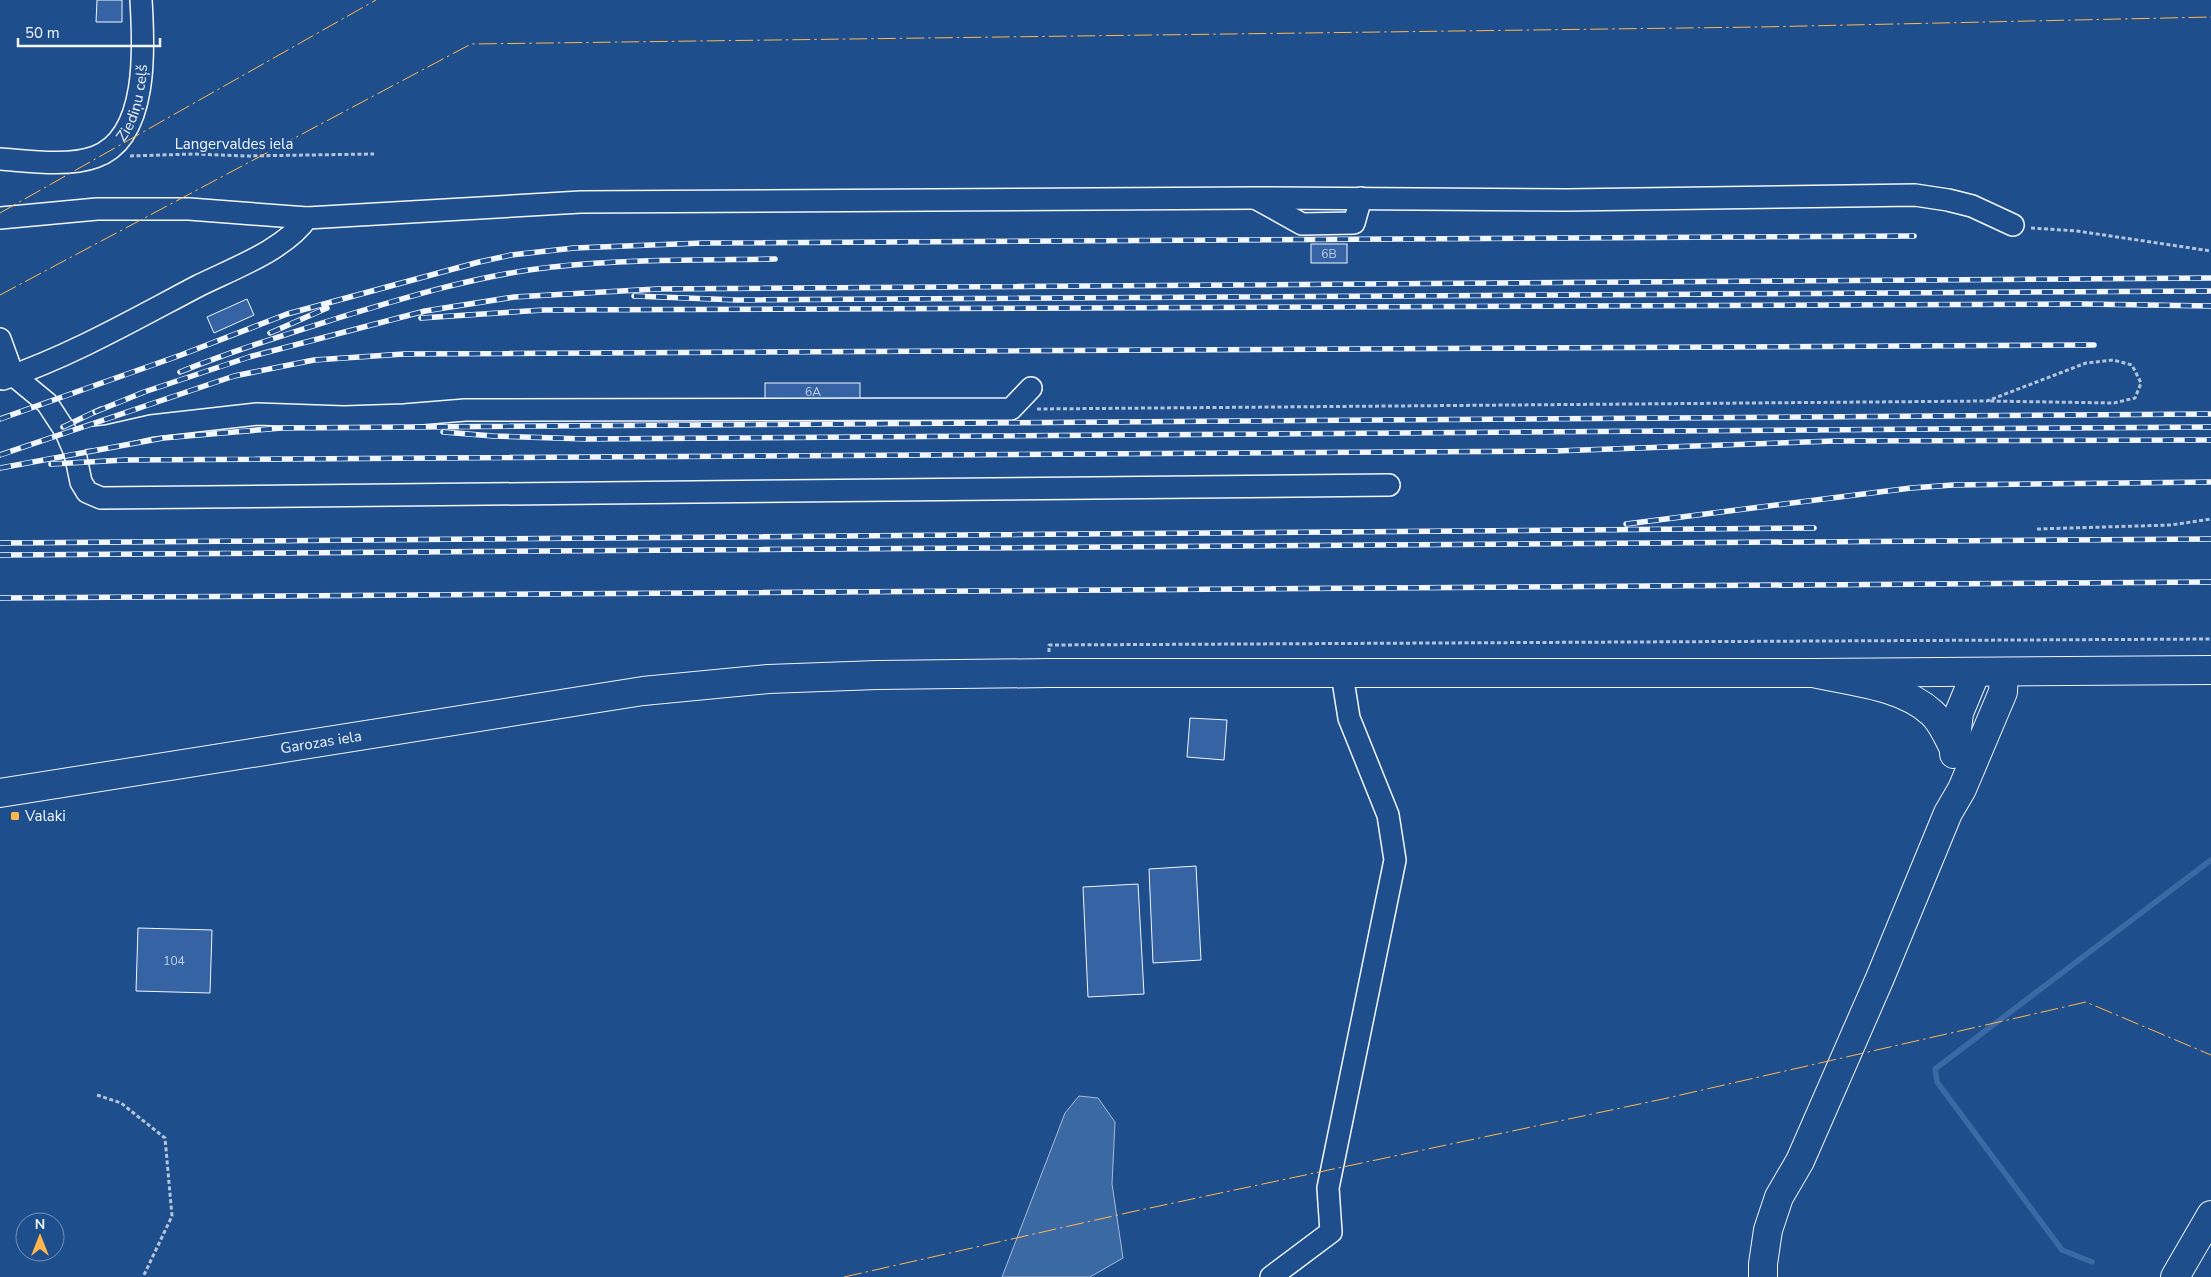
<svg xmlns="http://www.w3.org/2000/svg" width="2211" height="1277" viewBox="0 0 2211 1277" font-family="'Nunito Sans',sans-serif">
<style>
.water{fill:#3b69a3;stroke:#a8bbd7}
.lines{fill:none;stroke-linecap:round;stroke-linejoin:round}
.stream{stroke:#3b69a3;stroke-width:5.5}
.building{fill:#3563a3;stroke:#f2f6ff}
.minor-casing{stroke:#f2f6ff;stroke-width:24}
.major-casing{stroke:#f2f6ff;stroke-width:30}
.highway-casing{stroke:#f2f6ff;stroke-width:30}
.path{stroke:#b3c4dc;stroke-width:3;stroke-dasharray:4 2.5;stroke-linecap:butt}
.minor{stroke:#1f4e8c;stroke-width:21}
.major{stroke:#1f4e8c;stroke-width:28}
.highway{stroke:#1f4e8c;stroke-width:28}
.rail-casing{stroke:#f2f6ff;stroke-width:5.5}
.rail{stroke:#1f4e8c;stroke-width:4;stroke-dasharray:11;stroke-linecap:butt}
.power{stroke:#ffb74d;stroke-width:1;stroke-dasharray:18 4 2.5 4;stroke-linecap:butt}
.poi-dot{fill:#ffb74d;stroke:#1f4e8c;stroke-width:2}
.labels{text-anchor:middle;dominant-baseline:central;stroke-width:4;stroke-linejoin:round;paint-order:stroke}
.number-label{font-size:12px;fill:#c3d1e8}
.street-label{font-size:15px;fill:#f2f6ff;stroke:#1f4e8c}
.poi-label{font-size:15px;fill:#f2f6ff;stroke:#1f4e8c;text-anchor:start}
</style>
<rect width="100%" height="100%" fill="#1f4e8c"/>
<!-- water -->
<path class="water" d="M1079,1096L1098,1098L1115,1122L1112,1184L1123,1258L1090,1277H1002L1065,1113Z"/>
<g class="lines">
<!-- stream -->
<path class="stream" d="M2092,1262L2062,1250L1937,1082L1935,1069L2211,860"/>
</g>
<!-- building -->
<g class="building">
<path d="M97,0H122V22H96Z"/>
<rect x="1311" y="244" width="36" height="19"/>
<path d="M247,299L254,315L214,333L207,317Z"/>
<rect x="765" y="383" width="95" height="19"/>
<path d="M1190,718L1227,720L1224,760L1187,757Z"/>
<path d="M1196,866L1201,960L1153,963L1149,869Z"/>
<path d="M1138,884L1144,994L1088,997L1083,887Z"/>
<path d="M138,928L212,930L210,993L136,991Z"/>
</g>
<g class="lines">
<!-- minor casing -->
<g class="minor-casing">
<g id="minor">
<path id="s1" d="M0,159C28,161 68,167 95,157C149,138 144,47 141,0"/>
<path d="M1257,199L1302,224L1354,223L1361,198"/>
<path d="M0,218L97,209H189L307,218L581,202L1254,198L1567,200L1915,195L1948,200L1972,206L2013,225"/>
<path d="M0,339L13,375L47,403L66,432L75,453L81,482L87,492L101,498L1389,485"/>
<path d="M3,379C71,356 135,319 198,286C232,269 285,250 307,218"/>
<path d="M70,440L107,436L151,426L257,414L344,417L404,415L465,410L1011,409L1031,388"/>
<path d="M1271,1277L1331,1232L1328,1188L1395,860L1388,815L1349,718L1342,674"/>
</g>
</g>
<!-- major casing -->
<g class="major-casing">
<g id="major">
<path id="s2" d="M0,793L643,691L768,679L877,675L1049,673H1813L2211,670"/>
</g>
</g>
<!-- highway casing -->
<g class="highway-casing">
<g id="highway">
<path d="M1813,673C1851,682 1902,685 1932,713C1942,722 1948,737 1954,749"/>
<path d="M1954,754L1959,713L1976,672"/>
<path d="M1763,1277V1264L1768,1230L1779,1197L1800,1161L1880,978L1948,813L1962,789L2003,692L2004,672"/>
<path d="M2175,1277L2211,1215"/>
</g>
</g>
<!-- path -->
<g class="path">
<path d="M130,156L193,154L245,156L374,154"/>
<path d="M2031,228L2077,231L2211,251"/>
<path d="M1037,409L1987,401L2086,363L2113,360L2132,365L2141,383L2135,398L2114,403L1987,401"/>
<path d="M2037,529L2171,525L2211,519"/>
<path d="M1049,652V645L2211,639"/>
<path d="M97,1095L121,1103L165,1138L172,1216L143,1277"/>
</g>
<!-- minor -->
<use href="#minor" class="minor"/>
<!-- major -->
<use href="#major" class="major"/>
<!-- highway -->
<use href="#highway" class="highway"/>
<!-- rail casing -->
<g class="rail-casing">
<g id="rail">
<path d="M634,296L737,300L2211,291"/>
<path d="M421,318L544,310L2083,304L2211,306"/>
<path d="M270,333L327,308"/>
<path d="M180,372C232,351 284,335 338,318C407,297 479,275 552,267C626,259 700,260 775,259"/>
<path d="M95,412L144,392L249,357L425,311L514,297L657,289L2211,278"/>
<path d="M0,419L181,355L287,314L479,262L511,255L574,248L703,243L1914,236"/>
<path d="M63,427L101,409"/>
<path d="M443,432L493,436L586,439L2211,427"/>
<path d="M0,455L234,376L314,360L404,354L2094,345"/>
<path d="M51,464L125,460L1555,451L1834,441L2211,440"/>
<path d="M0,468L163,438L282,428L2211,414"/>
<path d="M1626,524L1911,488L1953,485L2211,482"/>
<path d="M0,543L1814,528"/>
<path d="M0,555L2211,539"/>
<path d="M0,598L2211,582"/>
</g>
</g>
<!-- rail -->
<use href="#rail" class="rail"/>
<!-- power -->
<g class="power">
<path d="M0,213L376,0"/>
<path d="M0,295L471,44L1759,27L2211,17"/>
<path d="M844,1277L1131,1212L1663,1099L2086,1002L2211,1055"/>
</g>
</g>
<!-- markers -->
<rect class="poi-dot" x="10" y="811" width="10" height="10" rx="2.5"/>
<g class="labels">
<!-- number labels -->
<g class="number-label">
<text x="1329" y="254">6B</text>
<text x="813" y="392">6A</text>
<text x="174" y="961">104</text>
</g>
<!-- street labels -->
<g class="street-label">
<text stroke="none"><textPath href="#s1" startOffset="166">Ziediņu ceļš</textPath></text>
<text x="234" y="144">Langervaldes iela</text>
<text stroke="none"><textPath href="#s2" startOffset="325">Garozas iela</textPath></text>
</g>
<!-- poi labels -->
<g class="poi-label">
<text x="25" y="816">Valaki</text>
</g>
</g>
<!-- north arrow -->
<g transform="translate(40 1237)"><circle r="24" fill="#1f4e8c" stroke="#7391ba"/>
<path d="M0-4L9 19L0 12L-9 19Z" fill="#ffb74d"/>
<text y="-8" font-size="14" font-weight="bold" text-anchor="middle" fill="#f2f6ff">N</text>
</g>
<!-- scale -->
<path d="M18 38v8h142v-8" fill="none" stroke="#f2f6ff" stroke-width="2.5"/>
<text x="25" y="38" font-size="15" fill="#f2f6ff" stroke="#1f4e8c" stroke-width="4" paint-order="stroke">50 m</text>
</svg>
